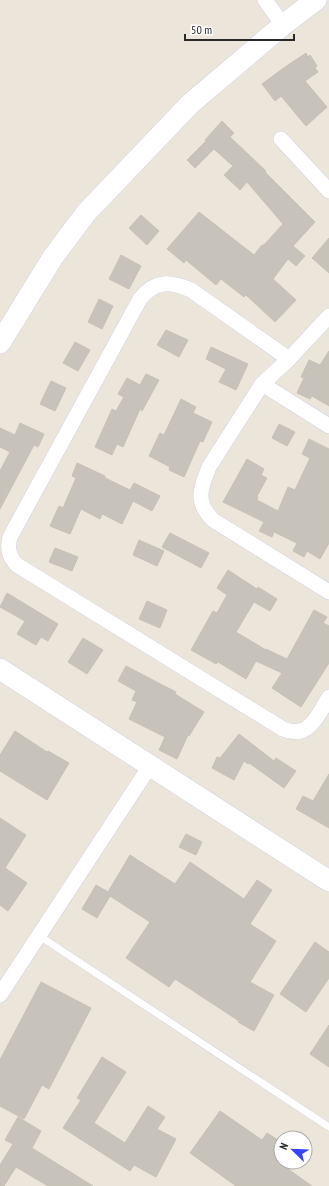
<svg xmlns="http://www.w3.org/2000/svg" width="329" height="1186" viewBox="0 0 329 1186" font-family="'PT Sans Narrow',sans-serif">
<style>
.building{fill:#c7c3ba;stroke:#c7c2b4}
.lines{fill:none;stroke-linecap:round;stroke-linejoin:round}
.lane-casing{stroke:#d0d1e3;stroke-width:8}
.street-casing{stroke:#d0d1e3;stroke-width:16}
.secondary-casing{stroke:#d0d1e3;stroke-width:22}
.lane{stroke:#fff;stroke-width:7}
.street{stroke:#fff;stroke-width:15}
.secondary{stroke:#fff;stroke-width:21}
</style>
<rect width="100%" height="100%" fill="#ece6da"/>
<!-- building -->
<g class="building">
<path d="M306,53L308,57L310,55L317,66L315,68L318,72L305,81L327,107L306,126L281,96L275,101L262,84L285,67Z"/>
<path d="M222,121L234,133L230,137L266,171L265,172L315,222L293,246L305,256L296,266L288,259L273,279L296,300L275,322L246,295L244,297L221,279L216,285L186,260L184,263L167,249L199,212L254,255L262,245H264L283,224L247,182L240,190L224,175L233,166L214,149L195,168L187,160L206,141L205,140Z"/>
<path d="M141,215L159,231L147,245L129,228Z"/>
<path d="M329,238V273L312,258Z"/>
<path d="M121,255L141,266L129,289L109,279Z"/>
<path d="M99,299L113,306L102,329L88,322Z"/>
<path d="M166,330L188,340L179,357L157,345Z"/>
<path d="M75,342L90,350L78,371L63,363Z"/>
<path d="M211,347L248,364L236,390L219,382L226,369L206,359Z"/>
<path d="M329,351V406L312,396L310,399L297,393L304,378L301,377L309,360L320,365Z"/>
<path d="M146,374L159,380L142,411L140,409L123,447L117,444L112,455L95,447L112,409L116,411L124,397L118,394L127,378L140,385Z"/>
<path d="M51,381L66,388L55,411L40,404Z"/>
<path d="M181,399L196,407L193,413L212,422L203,442L200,441L184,477L169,470L170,467L149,456L160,433L164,435Z"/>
<path d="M20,423L44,434L38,447L34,445L0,509V471L10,452L0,447V428L15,435Z"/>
<path d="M279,424L295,432L287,446L272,438Z"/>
<path d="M309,439L329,449V543L320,559L307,551L304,557L293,551L297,543L274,532L272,537L259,531L264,522L223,502L247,459L264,469L261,475L267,478L257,496L258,497L257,500L278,511L288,487L295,490L310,458L302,454Z"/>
<path d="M77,463L105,476V478L130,490L134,483L160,496L152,511L133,501L122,524L102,514L100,519L81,509L70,534L50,526L59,506L63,508L76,478L72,476Z"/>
<path d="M170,533L209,553L201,568L162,547Z"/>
<path d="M139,540L164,551L157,566L133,555Z"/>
<path d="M55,548L78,557L72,571L49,562Z"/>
<path d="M228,570L257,589L258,587L277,599L270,611L254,602L236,632L266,650V649L287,659L314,610L327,617L323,623L329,626V663L301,707L272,688L282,673L256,661L246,679L218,662L216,664L191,650L213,611L217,613L227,595L217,588Z"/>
<path d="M7,593L58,624L48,641L41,637L36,645L17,634L25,621L0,607Z"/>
<path d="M147,601L167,610L160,628L139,619Z"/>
<path d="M83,638L103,650L87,674L68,662Z"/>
<path d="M126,666L176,692L175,694L204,712L189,736L188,735L177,759L159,750L165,737L129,719L137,702L132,700L136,691L118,681Z"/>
<path d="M15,731L47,752L48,751L69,763L47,800L0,771V755Z"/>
<path d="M239,734L274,761L276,758L296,771L284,788L249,763L248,764L244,761L234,780L212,768L217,757L220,758Z"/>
<path d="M329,774V828L296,809L303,796L313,801Z"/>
<path d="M0,818L26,835L5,868L27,883L8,911L0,905Z"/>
<path d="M186,834L202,842L196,855L179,847Z"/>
<path d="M130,855L175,884L190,862L244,899L257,880L272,890L250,924L276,941L250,982L274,995L254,1031L238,1022L239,1021L175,979L169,987L126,958L150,922L110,896L97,918L82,909L96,885L108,892Z"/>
<path d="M315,942L329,952V978L306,1012L280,994Z"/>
<path d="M41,982L91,1008L49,1089L42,1085L24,1119L0,1106V1060Z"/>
<path d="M329,1025V1067L310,1054Z"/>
<path d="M102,1057L126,1072L94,1123L125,1143L148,1106L165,1117L157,1129L176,1139L156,1177L134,1165L130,1171L63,1128L81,1100L77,1098Z"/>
<path d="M220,1111L262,1140L267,1133L281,1142V1162H293L288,1169L312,1186H236L190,1153Z"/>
<path d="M18,1117L41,1131L32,1148L93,1186H48L16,1167L4,1186H0V1165L13,1144L5,1140Z"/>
</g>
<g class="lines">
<!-- lane casing -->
<g class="lane-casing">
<path id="lane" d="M38,935L329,1127"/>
</g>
<!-- street casing -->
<g class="street-casing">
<g id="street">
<path d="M265,0L283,25"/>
<path d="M281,139L329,191"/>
<path d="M329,316L289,359L262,384L209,467C200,489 195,502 213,520L329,592"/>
<path d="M289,359L191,290C170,281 155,280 140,299L10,537C7,549 9,556 17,565L283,729C309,740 318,715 329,697"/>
<path d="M262,384L329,426"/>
<path d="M0,995L150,766"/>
</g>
</g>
<!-- secondary casing -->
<g class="secondary-casing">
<g id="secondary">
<path d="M0,343L53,257L86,213L190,104L283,25L316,0"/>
<path d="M0,669L329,881"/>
</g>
</g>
<!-- lane -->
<use href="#lane" class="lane"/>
<!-- street -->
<use href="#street" class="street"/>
<!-- secondary -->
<use href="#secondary" class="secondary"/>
</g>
<!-- north arrow -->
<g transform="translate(293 1150) rotate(293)"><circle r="19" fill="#ffffff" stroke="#a9a9a9"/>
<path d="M0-3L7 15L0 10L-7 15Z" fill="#3545ff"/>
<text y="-6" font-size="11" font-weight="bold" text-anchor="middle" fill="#292929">N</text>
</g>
<!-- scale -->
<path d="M185 34v6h109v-6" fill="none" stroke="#292929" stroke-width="2"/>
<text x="191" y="34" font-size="12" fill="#292929" stroke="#ffffff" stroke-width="3" paint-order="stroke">50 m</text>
</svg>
